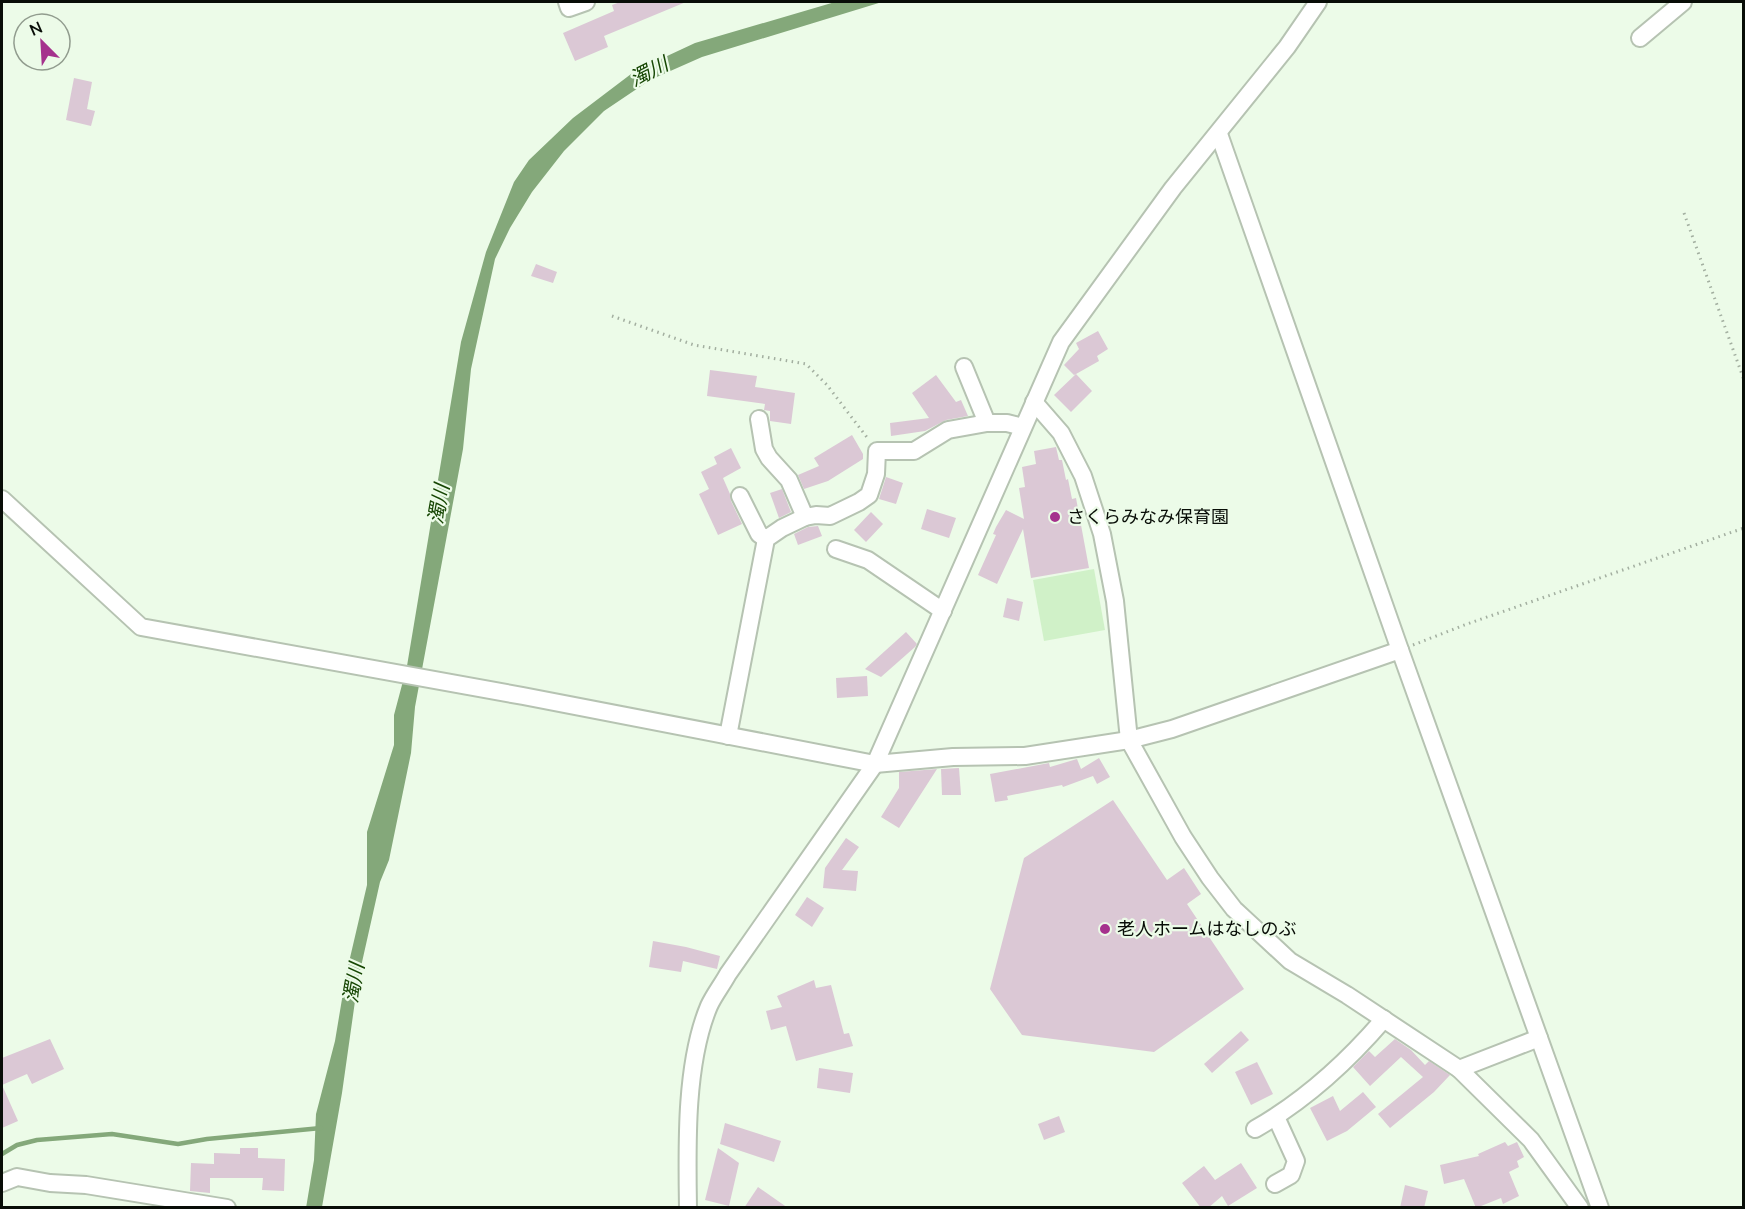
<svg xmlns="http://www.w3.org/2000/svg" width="1745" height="1209" viewBox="0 0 1745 1209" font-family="'Nunito Sans','Noto Sans JP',sans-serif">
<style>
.green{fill:#d0f1c8}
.water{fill:#84a87a}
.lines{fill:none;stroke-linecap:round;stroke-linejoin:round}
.stream{stroke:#84a87a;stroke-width:4.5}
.building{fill:#dbc8d5}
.minor-casing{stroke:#b6c3b2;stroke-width:20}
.path{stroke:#a3afa0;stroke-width:3;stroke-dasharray:1.5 4.5;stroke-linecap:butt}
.minor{stroke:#fff;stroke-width:16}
.poi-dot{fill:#a5328d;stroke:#ecfbe8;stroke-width:2}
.labels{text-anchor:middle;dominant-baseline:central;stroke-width:4.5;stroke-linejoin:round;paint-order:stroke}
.poi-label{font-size:18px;fill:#080d07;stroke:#ecfbe8;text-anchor:start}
.water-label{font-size:20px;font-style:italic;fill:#164603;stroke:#ecfbe8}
</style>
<rect width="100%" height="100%" fill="#ecfbe8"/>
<!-- green -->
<path class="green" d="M1094,569L1105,630L1044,641L1033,580Z"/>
<!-- water -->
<path class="water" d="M835,2H882L702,57L650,80L604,111L564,151L532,192L510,228L495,259L471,369L463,449L415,707L411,753L389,860L380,882L358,980L342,1093L322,1207L306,1208L314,1160L316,1114L335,1041L346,975L367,885V832L394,745V715L407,666L461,342L486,252L514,182L529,160L573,118L635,71L695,43Z"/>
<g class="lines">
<!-- stream -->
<path class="stream" d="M2,1154L17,1145L37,1140L112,1134L178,1144L207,1139L321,1128"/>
</g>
<!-- building -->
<g class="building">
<path d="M620,2H686L604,36L608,47L575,61L563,33L614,11L612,5Z"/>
<path d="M74,78L92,82L87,109L95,111L91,126L66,120Z"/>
<path d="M536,264L557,272L553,283L531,276Z"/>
<path d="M1098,331L1108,349L1097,356L1099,361L1076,374L1092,391L1071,412L1054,395L1076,374L1074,375L1064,365L1079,349L1076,343Z"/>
<path d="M710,370L757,376L755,387L795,393L791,424L770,421V411L764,410L765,404L707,396Z"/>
<path d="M936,375L956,402L961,400L968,416L946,420L925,431L891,436L890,423L929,418L912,393Z"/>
<path d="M852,435L863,454V459L828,481L804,489L798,475L819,466L814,458Z"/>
<path d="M1056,447L1059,460H1062L1066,480L1068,479L1072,499L1076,498L1089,568L1031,578L1023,529L997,584L978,575L996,535L993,534L996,527L1006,510L1024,519L1019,488L1025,487L1022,467L1036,464L1034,451Z"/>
<path d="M731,448L741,468L723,478L730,494L731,501L742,524L718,535L699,494L709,489L701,472L717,464L714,457Z"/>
<path d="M886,477L903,483L896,504L879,499Z"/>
<path d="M782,489L791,512L779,518L770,493Z"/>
<path d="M927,509L956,518L949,538L921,529Z"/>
<path d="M871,512L883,524L866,542L854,530Z"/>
<path d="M818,526L822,536L798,545L794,534L808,527Z"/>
<path d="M1007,598L1023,602L1019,621L1003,617Z"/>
<path d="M906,632L917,644L915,647L881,677L865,669Z"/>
<path d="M867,676L868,696L837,698L836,678Z"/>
<path d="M1099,758L1110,777L1097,784L1093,776L1063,787L1062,785L1007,796L1008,800L995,802L990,774L1049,763L1050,767L1077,759L1081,769Z"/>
<path d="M959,768L961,795H942L941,769Z"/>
<path d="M937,769L899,828L881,817L899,788V772Z"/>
<path d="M1113,800L1167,880L1184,868L1201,894L1187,904L1244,989L1154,1052L1022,1035L990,989L1024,858Z"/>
<path d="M846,838L859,847L842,870L858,871L856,891L823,888L825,868Z"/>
<path d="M807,897L824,908L812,927L795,915Z"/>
<path d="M653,941L686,947L720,956L717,969L683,961L681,972L649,967Z"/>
<path d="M814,980L816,988L831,985L844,1034L849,1033L853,1046L796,1061L786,1026L771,1030L766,1011L782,1007L777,996Z"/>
<path d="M1241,1031L1249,1040L1212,1073L1204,1064Z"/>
<path d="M50,1039L64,1069L32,1084L27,1074L2,1085L18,1121L2,1128V1058Z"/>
<path d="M1395,1039L1411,1050L1425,1065L1429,1061L1450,1075L1434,1092L1390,1128L1378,1114L1423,1077L1401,1057L1370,1086L1353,1067L1369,1051L1375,1057Z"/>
<path d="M1257,1062L1273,1094L1251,1105L1235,1072Z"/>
<path d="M819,1068L853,1073L850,1093L817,1088Z"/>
<path d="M1363,1092L1376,1107L1347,1131L1327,1141L1310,1108L1333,1096L1340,1111Z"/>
<path d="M1059,1116L1065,1132L1044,1140L1038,1124Z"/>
<path d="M725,1123L781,1141L774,1162L720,1144Z"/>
<path d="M1505,1142L1508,1146L1517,1142L1524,1157L1517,1161L1519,1167L1509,1172L1519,1196L1503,1204L1501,1198L1476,1208L1464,1179L1444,1184L1440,1165L1479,1156L1478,1154Z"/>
<path d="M240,1148H258V1158L285,1159L284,1191L262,1190L263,1178H210V1193L190,1191L191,1163L214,1164V1153L240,1154Z"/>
<path d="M718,1148L739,1163L729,1206L705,1200Z"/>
<path d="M1241,1163L1257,1188L1228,1206L1222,1196L1208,1208H1201L1182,1183L1204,1166L1215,1180Z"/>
<path d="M1405,1185L1428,1191L1424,1208H1400Z"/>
<path d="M758,1187L788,1208H744Z"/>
</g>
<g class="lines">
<!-- minor casing -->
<g class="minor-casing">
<g id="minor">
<path d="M567,2L569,8L586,2"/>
<path d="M1640,38L1683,2"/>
<path d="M1219,134L1400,650L1600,1208"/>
<path d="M964,367L987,423"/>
<path d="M1034,402L1061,433L1083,476L1102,534L1115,601L1129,740L1183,837L1210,878L1234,909L1290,961L1347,995L1459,1069L1531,1140L1580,1208"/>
<path d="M759,419L764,449L769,458L789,480L805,517"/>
<path d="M740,496L759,534L766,539"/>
<path d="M2,499L141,627L523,696L875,764L953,757L1025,756L1129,740L1172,729L1400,650"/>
<path d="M836,549L868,560L943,611"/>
<path d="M728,736L766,539L782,528L805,517L816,515L830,516L859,502L869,495L876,474L877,451H914L948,430L987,423H1007L1023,427"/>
<path d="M1459,1069L1539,1038"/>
<path d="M1255,1129C1304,1101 1348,1061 1384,1019"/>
<path d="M2,1183L17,1177L50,1183L86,1185L227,1208"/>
<path d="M1275,1184L1291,1175L1296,1161L1276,1117"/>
<path d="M688,1208C687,1146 685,1063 709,1006C714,995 722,985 728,974L875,764L1061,342L1173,188L1287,47L1318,2"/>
</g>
</g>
<!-- path -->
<g class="path">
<path d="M1684,213L1744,380"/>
<path d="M612,316L694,345L806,364L827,385L869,440"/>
<path d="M1413,645L1467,624L1744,528"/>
</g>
<!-- minor -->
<use href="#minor" class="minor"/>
</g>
<!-- markers -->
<g class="poi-dot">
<circle cx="1055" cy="517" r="6"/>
<circle cx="1105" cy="929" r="6"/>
</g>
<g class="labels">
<!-- poi labels -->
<g class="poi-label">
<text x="1067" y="517">さくらみなみ保育園</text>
<text x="1117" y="929">老人ホームはなしのぶ</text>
</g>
<!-- water labels -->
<g class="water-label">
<text transform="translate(649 72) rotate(-27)">濁川</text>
<text transform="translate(439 504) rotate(-80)">濁川</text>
<text transform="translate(354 983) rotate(-80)">濁川</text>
</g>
</g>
<!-- border -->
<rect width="1745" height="1209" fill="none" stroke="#080d07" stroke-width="6"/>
<!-- north arrow -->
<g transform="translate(42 42) rotate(336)"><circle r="28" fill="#ecfbe8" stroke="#919c8e" stroke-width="1.5"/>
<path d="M0-4.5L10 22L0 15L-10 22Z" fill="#a5328d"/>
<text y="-9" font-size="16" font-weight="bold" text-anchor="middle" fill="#080d07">N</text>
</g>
</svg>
